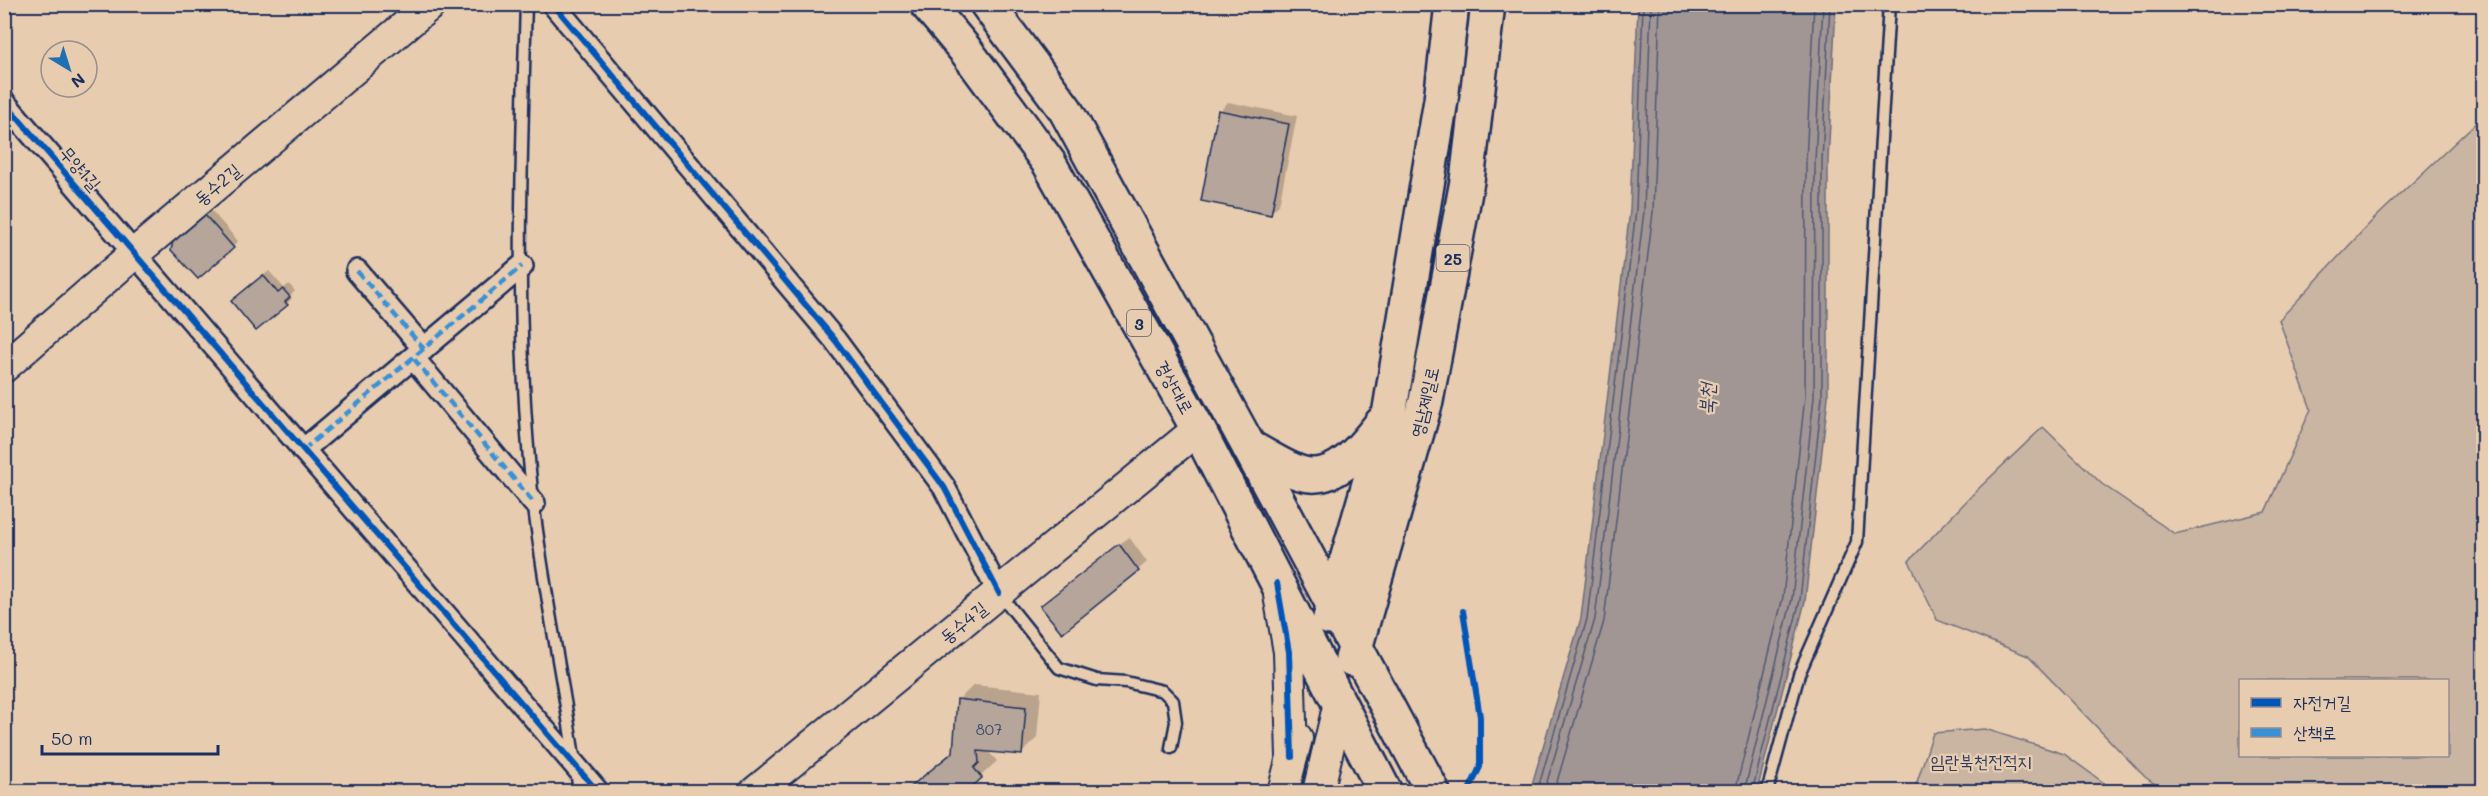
<svg xmlns="http://www.w3.org/2000/svg" width="2488" height="796" viewBox="0 0 2488 796" font-family="Mali,'Poor Story',sans-serif">
<style>
.green{fill:#cab5a3;stroke:#727280;stroke-width:1.5;fill-rule:evenodd}
.water{fill:#a19694;stroke:#6b6d7e;stroke-width:1.5}
.shadow{fill:#0003}
.lines{fill:none;stroke-linecap:round;stroke-linejoin:round}
.shore{stroke:#515874;stroke-width:1.5}
.building{fill:#b5a59b;stroke:#1b2f5e;stroke-width:1.5}
.lane-casing{stroke:#1b2f5e;stroke-width:15}
.street-casing{stroke:#1b2f5e;stroke-width:26}
.secondary-casing{stroke:#1b2f5e;stroke-width:34}
.primary-casing{stroke:#1b2f5e;stroke-width:38}
.lane{stroke:#e8ccaf;stroke-width:10}
.street{stroke:#e8ccaf;stroke-width:21}
.secondary{stroke:#e8ccaf;stroke-width:30}
.primary{stroke:#e8ccaf;stroke-width:33}
.quiet{stroke:#3891d7;stroke-width:4.5;stroke-dasharray:9 4.5;stroke-linecap:butt}
.cycleway-casing{stroke:#e8ccaf;stroke-width:10}
.cycleway{stroke:#0057b8;stroke-width:6}
.labels{text-anchor:middle;dominant-baseline:central;stroke-width:4.5;stroke-linejoin:round;paint-order:stroke}
.number-label{font-size:15px;fill:#424c6d}
.shield{fill:#e8ccaf;stroke:#585e76;stroke-width:1.5}
.shield-label{font-size:16px;font-weight:bold;fill:#1b2f5e}
.street-label{font-size:18px;fill:#1b2f5e;stroke:#e8ccaf}
.park-label{font-size:18px;fill:#2c3c65;stroke:#e8ccaf}
.water-label{font-size:20px;font-style:italic;fill:#2f3e66;stroke:#e8ccaf}
</style>
<rect width="100%" height="100%" fill="#e8ccaf"/>
<filter id="ink" filterUnits="userSpaceOnUse"><feTurbulence type="fractalNoise" baseFrequency=".0167" numOctaves="2"/><feDisplacementMap in="SourceGraphic" scale="12" xChannelSelector="R" yChannelSelector="G"/><feConvolveMatrix kernelMatrix="1 2 1 2 8 2 1 2 1" color-interpolation-filters="sRGB"/></filter>
<g filter="url(#ink)">
<!-- green -->
<g class="green">
<path d="M2483,116V791H2165L2145,777L2028,656L1937,620L1909,561L1977,490L2043,427L2102,484L2175,534L2265,512L2311,409L2279,320L2372,221ZM2240,680H2448V756H2240Z"/>
<path d="M1985,729L2064,754L2115,791H1914L1933,733Z"/>
</g>
<!-- water -->
<path class="water" d="M1638,5H1836L1828,161V397L1805,601L1757,791H1530L1581,618L1630,210Z"/>
<!-- shadow -->
<g class="shadow">
<path d="M1228,102L1297,116L1279,205L1270,213L1220,111Z"/>
<path d="M211,210L238,241L233,247L181,235Z"/>
<path d="M269,271L284,288L289,284L295,291L290,296L292,298L287,304L239,296Z"/>
<path d="M1129,537L1147,562L1138,570L1050,598Z"/>
<path d="M974,685L1041,692L1037,738L1021,754L988,751L997,761L968,788L971,792H904L954,750L958,700Z"/>
</g>
<g class="lines">
<!-- shore -->
<g class="shore">
<path d="M1537,792L1587,619L1636,210L1643,4"/>
<path d="M1544,792L1595,619L1644,211L1651,4"/>
<path d="M1554,792L1604,621L1653,212L1660,4"/>
<path d="M1735,792L1783,597L1805,396L1806,161L1814,4"/>
<path d="M1744,792L1792,599L1814,397L1815,161L1823,4"/>
<path d="M1752,792L1800,600L1822,397V161L1830,4"/>
</g>
</g>
<!-- building -->
<g class="building">
<path d="M1218,110L1289,124L1271,215L1201,201Z"/>
<path d="M204,214L234,248L198,279L171,250L173,241Z"/>
<path d="M263,275L278,293L283,289L290,297L285,302L288,305L256,331L231,301Z"/>
<path d="M1119,544L1139,571L1062,633L1040,606Z"/>
<path d="M957,699L1026,707L1022,755L978,751L979,763L974,768L982,778L966,792H904L953,752Z"/>
</g>
<g class="lines">
<!-- lane casing -->
<g class="lane-casing">
<g id="lane">
<path d="M526,4C521,166 515,329 532,491C543,592 566,691 579,792"/>
<path d="M999,593L1059,668L1097,680L1126,682L1163,691L1173,701L1176,722L1171,748"/>
<path d="M1767,792L1799,674L1857,542L1889,4"/>
</g>
</g>
<!-- street casing -->
<g class="street-casing">
<g id="street">
<path d="M553,4L835,340L944,487L999,593"/>
<path d="M4,102L598,792"/>
<path d="M357,271L424,349"/>
<path d="M414,359L534,503"/>
<path d="M303,450L522,266"/>
</g>
</g>
<!-- secondary casing -->
<g class="secondary-casing">
<g id="secondary">
<path d="M4,367L135,253L431,4"/>
<path d="M1279,595L1289,652L1292,757"/>
<path d="M755,792L1198,429"/>
<path d="M1283,792L1297,738"/>
<path d="M1318,792L1339,703"/>
</g>
</g>
<!-- primary casing -->
<g class="primary-casing">
<g id="primary">
<path d="M927,4L967,52L1049,163L1198,429L1385,792"/>
<path d="M987,4L1065,109L1249,447L1433,792"/>
<path d="M1249,447C1265,455 1288,471 1304,474C1337,482 1364,446 1382,423"/>
<path d="M1330,618L1389,415L1441,100L1452,4"/>
<path d="M1352,659L1426,401L1467,181L1488,4"/>
</g>
</g>
<!-- lane -->
<use href="#lane" class="lane"/>
<!-- street -->
<use href="#street" class="street"/>
<!-- secondary -->
<use href="#secondary" class="secondary"/>
<!-- primary -->
<use href="#primary" class="primary"/>
<!-- quiet -->
<g class="quiet">
<path d="M357,271L424,349"/>
<path d="M414,359L534,503"/>
<path d="M303,450L522,266"/>
</g>
<!-- cycleway casing -->
<g class="cycleway-casing">
<g id="cycleway">
<path d="M553,4L835,340L944,487L999,593"/>
<path d="M4,102L598,792"/>
<path d="M1277,583L1289,652L1292,757"/>
<path d="M1463,611L1480,717V767L1468,792"/>
</g>
</g>
<!-- cycleway -->
<use href="#cycleway" class="cycleway"/>
</g>
</g>
<g class="labels">
<!-- number labels -->
<g class="number-label">
<text x="989" y="729">807</text>
</g>
<!-- shield labels -->
<g class="shield">
<rect x="1436.5" y="245" width="33" height="26" rx="4.5"/>
<rect x="1127" y="310" width="24" height="26" rx="4.5"/>
</g>
<g class="shield-label">
<text x="1453" y="258">25</text>
<text x="1139" y="323">3</text>
</g>
<!-- street labels -->
<g class="street-label">
<text transform="translate(81 168) rotate(49)">무양1길</text>
<text transform="translate(217 184) rotate(-40)">동수2길</text>
<text transform="translate(1175 387) rotate(61)">경상대로</text>
<text transform="translate(1424 402) rotate(-77)">영남제일로</text>
<text transform="translate(963 622) rotate(-39)">동수4길</text>
</g>
<!-- park labels -->
<g class="park-label">
<text x="1981" y="761">임란북천전적지</text>
</g>
<!-- water labels -->
<g class="water-label">
<text transform="translate(1706 399) rotate(-88)">북천</text>
</g>
</g>
<!-- margin -->
<rect width="2488" height="796" fill="none" stroke="#e8ccaf" stroke-width="24"/>
<rect x="12" y="12" width="2464" height="772" fill="none" stroke="#1b2f5e" stroke-width="2" filter="url(#ink)"/>
<!-- legend -->
<rect x="2239" y="679" width="210" height="78" fill="#e8ccaf" stroke="#968d8f" stroke-width="1.5"/>
<rect x="2251" y="698" width="30" height="9" fill="#0057b8" stroke="#968d8f" stroke-width="1.5"/>
<text x="2293" y="709" font-size="18" fill="#1b2f5e">자전거길</text>
<rect x="2251" y="728" width="30" height="9" fill="#3891d7" stroke="#968d8f" stroke-width="1.5"/>
<text x="2293" y="739" font-size="18" fill="#1b2f5e">산책로</text>
<!-- north arrow -->
<g transform="translate(69 69) rotate(142)"><circle r="28" fill="#e8ccaf" stroke="#968d8f" stroke-width="1.5"/>
<path d="M0-4.5L10 22L0 15L-10 22Z" fill="#1f6fb2"/>
<text y="-9" font-size="16" font-weight="bold" text-anchor="middle" fill="#1b2f5e">N</text>
</g>
<!-- scale -->
<path d="M42 745v9h176v-9" fill="none" stroke="#1b2f5e" stroke-width="3"/>
<text x="51" y="745" font-size="18" fill="#1b2f5e" stroke="#e8ccaf" stroke-width="4.5" paint-order="stroke">50 m</text>
</svg>
